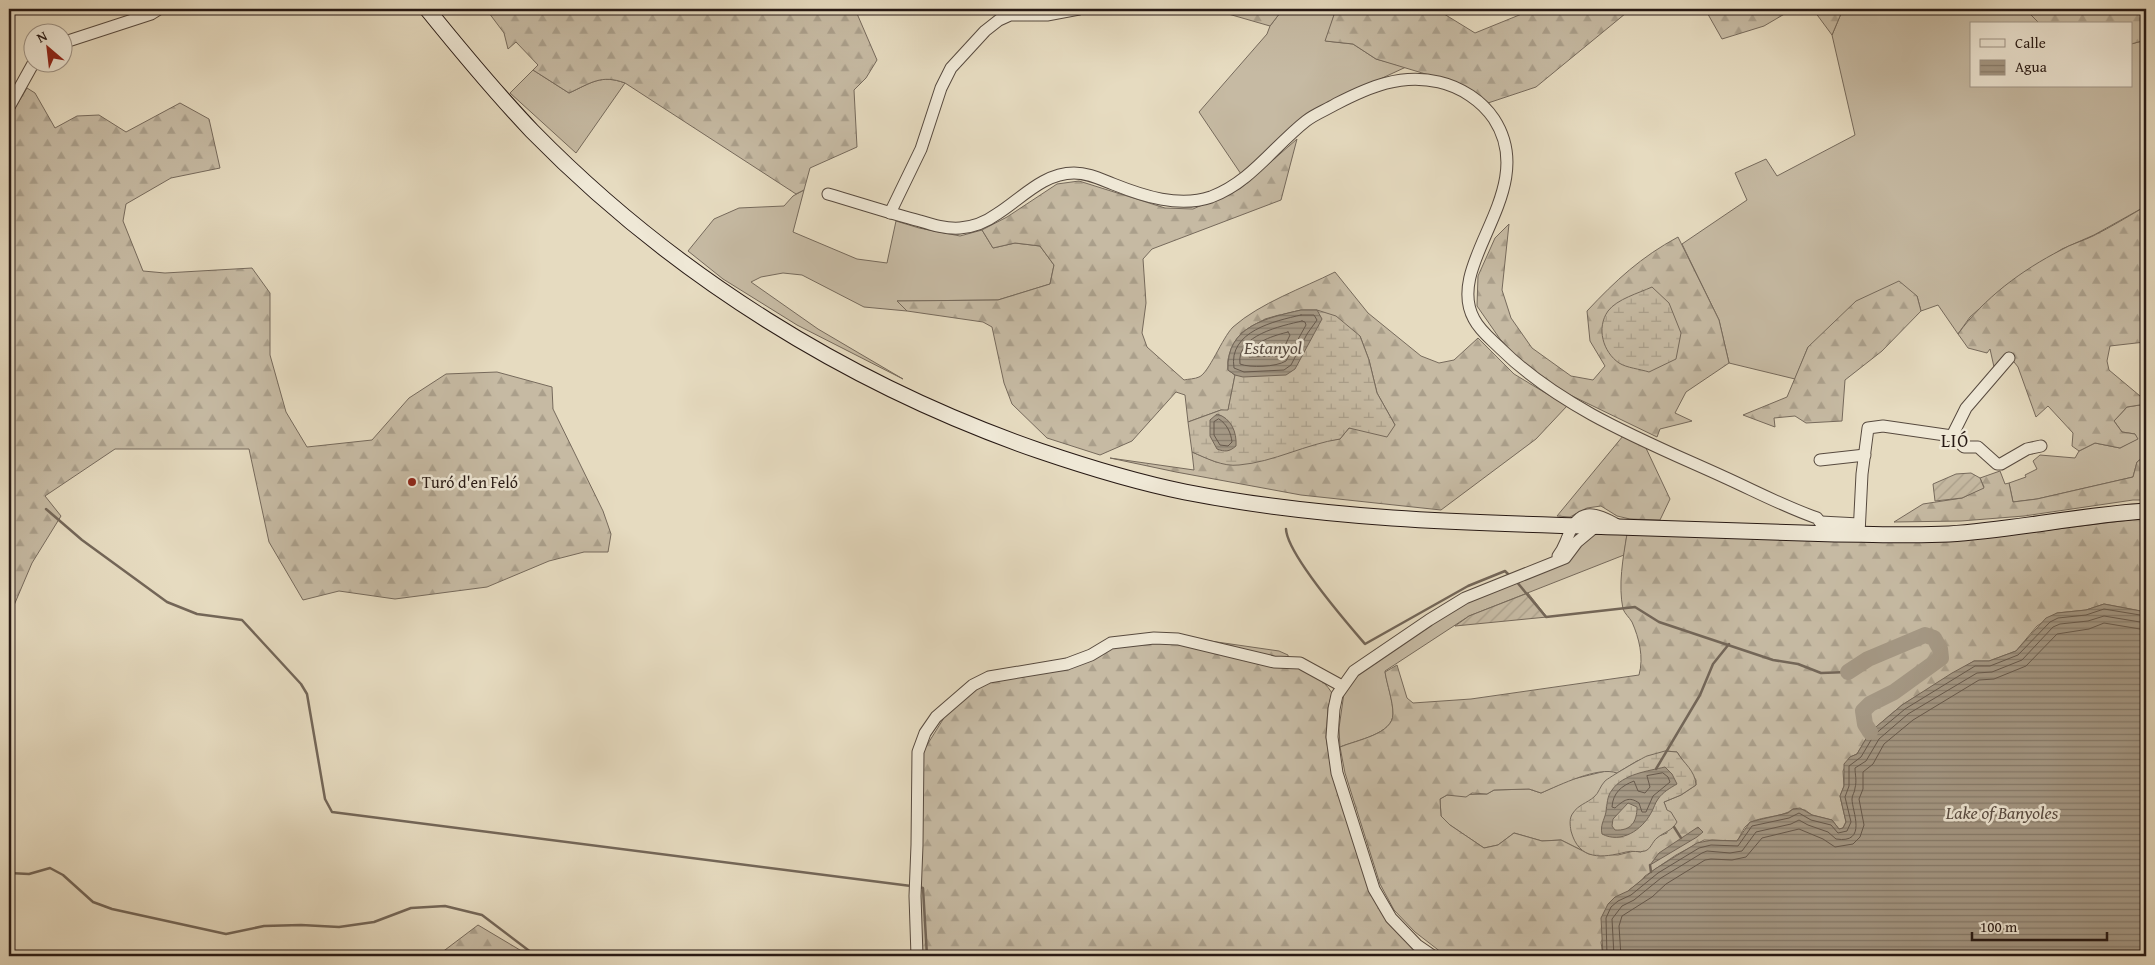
<svg xmlns="http://www.w3.org/2000/svg" width="2155" height="965" viewBox="0 0 2155 965" font-family="'Gentium Book Plus',serif">
<style>
.grass{fill:#c6baa3;stroke:#766a5c}
.forest{fill:url(#forest-firs);stroke:#766a5c;fill-rule:evenodd}
.wetland{fill:url(#wetland-marsh);stroke:#766a5c}
.garden{fill:url(#garden-furrows);stroke:#766a5c}
.water{fill:url(#water-rules);stroke:#736658;fill-rule:evenodd}
.lines{fill:none;stroke-linecap:round;stroke-linejoin:round}
.shore{stroke:#66594d;stroke-width:1}
.stream{stroke:#736658;stroke-width:2.5}
.river{stroke:#a59986;stroke-width:16}
.street-casing{stroke:#574a3f;stroke-width:13}
.secondary-casing{stroke:#271914;stroke-width:17}
.street{stroke:#efe8d6;stroke-width:11}
.secondary{stroke:#efe8d6;stroke-width:15}
.poi-dot{fill:#8f2418;stroke:#efe8d6;stroke-width:2}
.labels{text-anchor:middle;dominant-baseline:central;stroke-width:5;stroke-linejoin:round;paint-order:stroke}
.poi-label{font-size:16px;fill:#271914;stroke:#efe8d6;text-anchor:start}
.water-label{font-size:18px;font-style:italic;fill:#594c42;stroke:#efe8d6}
.neighbourhood-label{font-size:18px;letter-spacing:1px;fill:#271914;stroke:#efe8d6}
</style>
<defs>
<pattern id="forest-firs" width="22" height="20" patternUnits="userSpaceOnUse" patternTransform="scale(1.25)"><rect width="22" height="20" fill="#c6baa3"/><path d="M5 1l3.5 6h-7zM16 11l3.5 6h-7z" fill="#aa9f8b"/></pattern>
<pattern id="wetland-marsh" width="20" height="14" patternUnits="userSpaceOnUse" patternTransform="scale(1.25)"><rect width="20" height="14" fill="#c6baa3"/><path d="M1 5h8M5 5V1M11 12h8M15 12V8" fill="none" stroke="#aa9f8b"/></pattern>
<pattern id="garden-furrows" width="10" height="10" patternUnits="userSpaceOnUse" patternTransform="scale(1.25)"><rect width="10" height="10" fill="#c6baa3"/><path d="M-1 1l2-2M0 10L10 0M9 11l2-2" fill="none" stroke="#aa9f8b"/></pattern>
<pattern id="water-rules" width="6" height="5" patternUnits="userSpaceOnUse" patternTransform="scale(1.25)"><rect width="6" height="5" fill="#a59986"/><path d="M0 2.5h6" fill="none" stroke="#867c6c"/></pattern>
</defs>
<rect width="100%" height="100%" fill="#e6dbc0"/>
<filter id="stains"><feTurbulence type="fractalNoise" baseFrequency=".004" numOctaves="4"/><feColorMatrix values="0 0 0 0 .2 0 0 0 0 .09 0 0 0 0 .02 0 0 0 .5 -.17"/></filter>
<radialGradient id="worn" r=".72"><stop offset=".6" stop-color="#630" stop-opacity="0"/><stop offset="1" stop-color="#630" stop-opacity=".3"/></radialGradient>
<!-- grass -->
<g class="grass">
<path d="M1283,9H1336L1326,41L1353,44L1376,59L1406,67L1320,107L1298,122L1241,174L1199,112L1267,34L1270,26Z"/>
<path d="M1843,9H2025L2040,24H1971V86H2131V44L2146,40V206L2094,235L2062,249L2005,286L1970,317L1958,334L1938,305L1921,311L1917,296L1808,347L1795,379L1729,363L1719,320L1682,244L1747,200L1735,173L1766,159L1777,176L1855,135L1832,35Z"/>
<path d="M533,70L569,93C591,83 601,74 625,83L576,153L510,93Z"/>
<path d="M804,190L793,232L857,259L887,263L896,221L919,228L960,236L982,230L993,248L1015,243L1040,246L1054,265L1050,284L998,300L897,301L907,311L864,307L802,275L783,273L761,277L751,282L818,329L903,379L797,325L723,279L688,251L714,219L739,208L784,206L793,196Z"/>
<path d="M2146,404V455L2137,462L2133,477L2037,499L2013,502L2009,483L2026,477L2025,475L2037,469L2033,461L2040,455L2075,458L2079,451L2095,443L2120,448L2137,439L2135,434L2122,432L2114,421L2127,407Z"/>
<path d="M1594,534H1627L1624,555L1469,616L1385,671C1387,685 1393,700 1393,714C1393,734 1357,740 1340,747L1339,728L1344,693L1355,678L1367,666L1448,612L1580,544Z"/>
<path d="M1610,770L1617,773L1589,854L1561,840L1542,841L1514,833L1498,845L1484,848L1450,825L1441,816L1440,799L1447,795L1487,794L1494,790L1529,789L1541,793L1569,780Z"/>
</g>
<!-- forest -->
<g class="forest">
<path d="M486,9H855L877,60L866,78L854,90L857,147L810,168L804,190L796,194L625,83C601,74 591,83 569,93L533,70L538,65L516,42L508,49L504,33Z"/>
<path d="M1211,9H1283L1270,26Z"/>
<path d="M1336,9H1436L1475,33L1534,9H1631L1536,87L1488,103L1452,82L1376,59L1353,44L1325,41Z"/>
<path d="M1705,9H1843L1832,35L1815,12L1793,9L1764,26L1722,39Z"/>
<path d="M2025,9H2146V40L2131,44V24H2040Z"/>
<path d="M27,88L35,93L55,128L77,116L99,115L126,132L180,103L209,119L220,168L171,178L126,204L123,221L143,271L165,273L252,268L270,293V355L286,412L307,447L372,440L409,398L446,374L497,372L552,387L553,409L603,511L611,534L608,552H584L549,561L487,587L395,599L339,591L303,600L269,542L249,449H115L45,496L61,516L32,563L9,617V118Z"/>
<path d="M1297,139L1281,200L1152,249L1143,259L1146,303L1142,333L1147,347L1184,380C1188,379 1195,379 1199,377C1209,373 1222,338 1233,327C1260,303 1303,288 1335,272L1368,313L1421,356L1439,363L1454,360L1478,338L1514,374L1567,406L1536,439L1441,510L1301,495L1176,472L1110,458L1194,470L1192,452L1216,462L1272,457L1322,441L1340,439L1349,428L1395,425L1377,393L1369,360L1360,336L1279,315L1265,319L1241,333L1228,359V369L1235,375L1228,411L1221,410L1188,422L1185,395L1176,392L1132,441L1100,455L1047,438L1012,404L1004,383L992,327L983,322L907,311L897,301L998,300L1050,284L1054,265L1040,246L1015,243L993,248L982,230L1007,217L1057,184L1079,181L1165,208L1193,209L1241,188Z"/>
<path d="M2146,206V339L2145,342L2110,346L2107,361L2109,370L2146,401V404L2127,407L2114,421L2122,432L2135,434L2138,439L2120,448L2095,443L2079,451L2072,446L2073,433L2048,406L2036,417L2018,367L2007,353L1994,367L1990,349L1987,353L1968,348L1958,334C1984,298 2022,270 2061,250C2071,244 2083,241 2093,236C2111,227 2129,216 2146,206Z"/>
<path d="M1509,224L1502,290L1511,318L1532,348L1571,376L1593,380L1605,366L1590,341L1587,311C1616,280 1641,257 1678,237L1719,320L1729,363L1686,392L1675,413L1692,421L1660,429L1657,437L1562,391L1520,361L1500,339L1477,306L1478,276L1495,238Z"/>
<path d="M1899,281L1917,296L1921,311L1882,351L1845,380L1842,421L1806,423L1795,416L1774,418L1775,427L1743,415L1787,397L1808,347L1856,301Z"/>
<path d="M1623,436L1645,446L1670,499L1660,520L1630,519L1617,516L1601,506L1587,508L1570,517L1557,516Z"/>
<path d="M2146,455V500H2133L2024,516L1961,521L1894,522L1923,504L1962,498L1984,487L1980,478L2000,471L2005,484L2009,483L2013,502L2037,499L2133,477L2137,462Z"/>
<path d="M2146,518V612L2104,604L2086,610L2057,613L2037,626L2016,651L1989,661H1974L1902,705L1870,732L1857,754L1850,757L1843,771L1844,786L1840,796L1846,822L1843,828L1839,829L1832,820L1812,815L1805,810L1793,809C1782,819 1754,815 1745,827C1742,831 1740,837 1737,841L1704,840L1676,855L1645,876L1641,881L1628,891L1601,942L1603,956H1446L1415,932L1394,910L1380,884L1345,773L1340,747C1357,740 1393,734 1393,714C1393,701 1387,685 1385,672L1397,665L1407,698L1413,703L1471,699L1639,675C1644,657 1639,638 1632,622C1629,617 1625,614 1623,609C1618,585 1623,558 1627,534L1984,538ZM1666,751L1677,752L1696,780V785L1681,795L1664,802L1667,811V833L1659,836L1641,852L1634,851L1618,855L1589,854L1561,840L1542,841L1514,833L1498,845L1484,848L1450,825L1441,816L1440,799L1447,795L1466,797L1472,793L1487,794L1494,790L1529,789L1541,793C1560,785 1598,766 1617,773L1637,761Z"/>
<path d="M1203,640L1279,651L1288,655L1289,665C1307,670 1322,677 1332,693L1328,708L1326,737L1332,775L1371,891L1427,956H920L918,938L922,753L947,713L985,682L1082,656L1121,642Z"/>
<path d="M478,925L530,956H437Z"/>
</g>
<!-- wetland -->
<g class="wetland">
<path d="M1652,287L1669,303L1681,333L1676,359L1649,372C1640,369 1627,368 1619,363C1603,352 1596,328 1608,311C1617,299 1639,293 1652,287Z"/>
<path d="M1301,310H1317L1336,316L1360,336L1369,360L1377,393L1395,425L1387,437L1349,428L1340,439C1306,444 1274,462 1239,465C1223,467 1206,458 1192,452L1188,422L1221,410H1228L1235,375L1228,370C1226,326 1267,318 1301,310Z"/>
<path d="M1665,751L1677,752C1684,764 1695,770 1696,785L1681,795L1664,802L1667,810L1671,812L1677,822C1672,831 1664,832 1657,838C1652,842 1651,849 1645,851C1639,853 1632,850 1626,852C1602,858 1579,861 1571,831C1570,825 1569,818 1573,813C1578,805 1587,803 1594,797C1599,793 1600,786 1605,781C1608,778 1642,758 1647,756C1653,754 1659,753 1665,751Z"/>
</g>
<!-- garden -->
<g class="garden">
<path d="M1971,473L1980,478L1984,488L1962,498L1935,501L1933,484L1956,474Z"/>
<path d="M1528,593L1547,617L1455,626L1469,616Z"/>
</g>
<!-- water -->
<g class="water">
<path d="M1301,310H1317L1322,319L1295,369L1286,375L1243,377L1235,375L1228,370C1226,326 1267,318 1301,310Z"/>
<path d="M1217,414C1231,418 1237,432 1236,446C1229,452 1225,452 1217,449L1210,436V420Z"/>
<path d="M2104,604L2146,612V956H1603L1601,918L1608,904L1615,897L1628,891L1655,869L1697,843L1712,840L1737,841L1750,822L1788,813L1793,809L1800,808L1812,815L1832,820L1839,829L1843,828L1846,822L1840,796L1844,786V764L1850,757L1857,754L1870,732L1902,705L1952,673L1974,661H1989L2016,651L2046,618L2057,613L2086,610Z"/>
<path d="M1665,767L1672,774L1677,784C1670,788 1663,792 1658,799C1655,803 1654,808 1651,813C1642,830 1621,844 1602,834C1600,825 1604,821 1606,812C1607,805 1607,796 1612,790C1623,774 1648,771 1665,767ZM1628,803L1637,807C1637,822 1631,831 1615,830L1612,826L1613,819Z"/>
<path d="M1698,827L1703,832L1697,837L1650,865L1659,853Z"/>
</g>
<g class="lines">
<!-- shore -->
<g class="shore">
<path d="M1301,315H1314L1317,320L1307,334L1291,365L1284,370L1244,372L1234,368C1228,331 1275,321 1301,315Z"/>
<path d="M1302,321L1305,322L1306,325L1286,361C1276,367 1250,368 1240,364C1236,335 1281,326 1302,321Z"/>
<path d="M1288,332L1290,335L1280,356L1249,357C1250,342 1276,335 1288,332Z"/>
<path d="M1219,419C1227,424 1231,433 1232,442L1228,446L1220,445L1214,435V422Z"/>
<path d="M1663,773L1668,777L1670,782L1653,796L1646,812H1642L1639,803C1629,796 1624,800 1615,808L1612,807C1613,793 1621,786 1634,781L1638,791L1645,793L1650,787L1647,776Z"/>
<path d="M1607,956L1606,918L1611,907L1618,901L1631,895L1658,873L1699,848L1711,845L1738,846L1752,826L1789,818L1799,813L1811,820L1831,825L1838,833L1847,831L1851,822L1845,797L1849,786V766L1861,757L1874,735L1905,709L1975,666H1990L2018,655L2050,622L2058,618L2086,615L2104,609L2146,616"/>
<path d="M1614,956L1612,919L1622,906L1634,900L1661,878L1702,853L1707,851L1730,853L1742,851L1756,832L1791,824L1799,820L1808,825L1828,832L1836,839C1868,844 1852,811 1852,799C1852,795 1855,792 1855,788C1857,781 1855,774 1855,768L1866,761L1879,739L1908,714L1977,673L1992,672L2022,660L2053,627L2060,624L2088,621L2104,616L2146,623"/>
<path d="M1621,956L1619,926L1622,916L1652,897L1666,884L1705,860L1711,859L1732,860L1746,857L1762,838L1799,829L1823,839L1835,847L1853,844L1860,837L1864,825L1859,799L1863,789V772L1873,764L1884,744L1913,720L1979,680L1994,679L2026,666L2057,634L2089,629L2104,623L2146,630"/>
</g>
<!-- stream -->
<g class="stream">
<path d="M46,509L82,540L167,602L197,614L242,620L301,684L307,694L325,799L332,812L911,886"/>
<path d="M1286,529C1287,554 1346,622 1365,644L1468,586L1505,571L1510,576"/>
<path d="M1516,581L1546,617L1635,607L1659,622L1773,660L1798,664L1821,673L1848,672"/>
<path d="M1656,769L1700,695L1713,664L1729,644"/>
<path d="M1674,827L1681,838"/>
<path d="M9,865L11,873"/>
<path d="M1650,865L1651,872"/>
<path d="M9,873L29,874L50,868L63,875L93,902L112,909L226,934L264,926L301,925L339,927L374,922L411,908L445,906L482,915L536,956"/>
<path d="M919,887L923,888L927,956"/>
</g>
<!-- river -->
<path class="river" d="M1848,672L1868,659L1925,635L1934,638L1940,649L1941,658L1894,692L1870,704L1863,711L1865,724L1870,732"/>
<!-- street casing -->
<g class="street-casing">
<g id="street">
<path d="M62,43L151,14L159,9"/>
<path d="M9,107L34,62"/>
<path d="M828,194C859,203 889,213 920,221C933,225 946,229 960,228C973,227 986,222 997,214C1021,199 1043,173 1074,173C1088,173 1100,179 1113,184C1143,196 1179,208 1211,197C1251,182 1274,146 1306,121C1315,114 1326,110 1336,104C1369,87 1401,73 1439,82C1461,87 1482,101 1494,119C1541,191 1443,263 1474,319C1480,331 1492,340 1501,349C1562,409 1647,442 1724,477C1755,491 1785,507 1817,518L1828,533"/>
<path d="M890,213L921,149L941,88L951,68L985,31L999,20L1010,15H1047L1079,9"/>
<path d="M1952,436L1966,408L2009,358"/>
<path d="M1820,460L1865,455"/>
<path d="M1821,522L1859,524"/>
<path d="M1859,534L1862,474L1868,428L1883,426L1952,436L1964,447H1978L1997,464H2001L2027,449L2041,446"/>
<path d="M1558,556C1563,550 1564,546 1567,539C1578,507 1594,511 1619,526"/>
<path d="M917,956L915,896L917,845L918,752L925,733L936,717L973,685L989,677L1067,664L1091,655L1111,643L1154,638L1178,639L1274,662L1300,663L1342,686"/>
<path d="M1433,956L1417,945L1391,918L1374,889L1337,773L1332,737L1334,709L1337,695L1354,671L1429,620L1465,598L1565,558L1577,542L1595,527"/>
</g>
</g>
<!-- secondary casing -->
<g class="secondary-casing">
<path id="secondary" d="M427,9C461,51 495,92 532,131C673,275 849,385 1040,451C1087,467 1136,482 1185,492C1328,520 1473,523 1618,527C1691,530 1763,532 1835,534C1873,534 1911,536 1949,534C2015,530 2080,515 2146,511"/>
</g>
<!-- street -->
<use href="#street" class="street"/>
<!-- secondary -->
<use href="#secondary" class="secondary"/>
</g>
<!-- markers -->
<circle class="poi-dot" cx="412" cy="482" r="5"/>
<g class="labels">
<!-- poi labels -->
<g class="poi-label">
<text x="422" y="482">Turó d'en Feló</text>
</g>
<!-- water labels -->
<g class="water-label">
<text x="1273" y="347">Estanyol</text>
<text x="2002" y="812">Lake of Banyoles</text>
</g>
<!-- neighbourhood labels -->
<g class="neighbourhood-label">
<text x="1955" y="440">LIÓ</text>
</g>
</g>
<!-- margin -->
<rect width="2155" height="965" fill="none" stroke="#e6dbc0" stroke-width="30"/>
<rect x="10" y="10" width="2135" height="945" fill="none" stroke="#271914" stroke-width="2.5"/>
<rect x="15" y="15" width="2125" height="935" fill="none" stroke="#271914"/>
<!-- legend -->
<rect x="1970" y="22" width="162" height="65" fill="#efe8d6" stroke="#9f9588"/>
<rect x="1980" y="39" width="25" height="8" fill="#efe8d6" stroke="#9f9588"/>
<text x="2015" y="48" font-size="15" fill="#271914">Calle</text>
<rect x="1980" y="60" width="25" height="15" fill="url(#water-rules)" stroke="#9f9588"/>
<text x="2015" y="72" font-size="15" fill="#271914">Agua</text>
<!-- north arrow -->
<g transform="translate(48 48) rotate(332)"><circle r="24" fill="#efe8d6" stroke="#9f9588"/>
<path d="M0-4L9 19L0 12L-9 19Z" fill="#8f2418"/>
<text y="-8" font-size="14" font-weight="bold" text-anchor="middle" fill="#271914">N</text>
</g>
<!-- scale -->
<path d="M1972 932v8h135v-8" fill="none" stroke="#271914" stroke-width="2.5"/>
<text x="1980" y="932" font-size="15" fill="#271914" stroke="#efe8d6" stroke-width="4" paint-order="stroke">100 m</text>
<rect width="100%" height="100%" filter="url(#stains)"/>
<rect width="100%" height="100%" fill="url(#worn)"/>
</svg>
